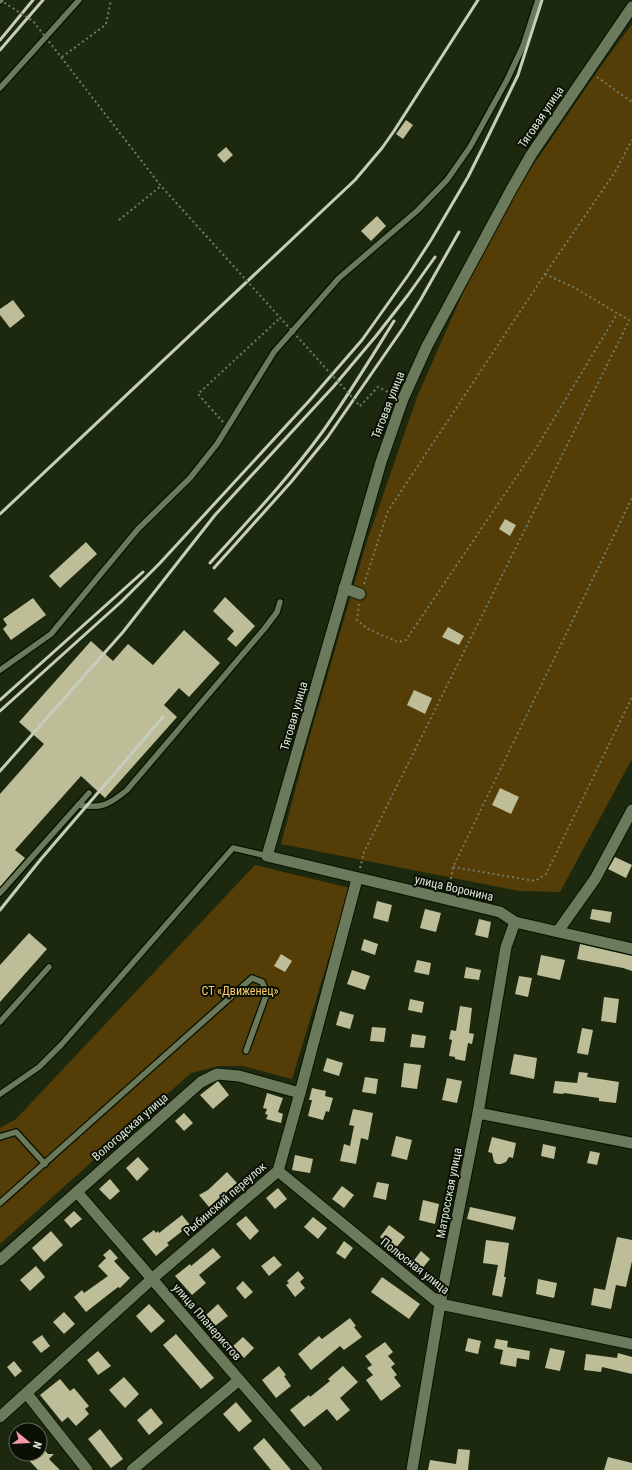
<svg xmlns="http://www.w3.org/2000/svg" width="632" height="1470" viewBox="0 0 632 1470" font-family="'Roboto Condensed',sans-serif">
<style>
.green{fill:#543d06}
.building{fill:#bdbd98}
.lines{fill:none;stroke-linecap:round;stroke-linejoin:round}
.lane-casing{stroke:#061200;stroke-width:8}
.street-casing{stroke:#061200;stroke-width:13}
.path{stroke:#717c66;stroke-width:2;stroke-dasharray:2 3;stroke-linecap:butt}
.lane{stroke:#6a7a5b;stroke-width:5.5}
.street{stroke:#6a7a5b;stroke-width:11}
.rail{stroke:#c5cebc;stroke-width:3}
.path-bridge{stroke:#717c66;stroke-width:2;stroke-dasharray:2 3;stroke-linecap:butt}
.labels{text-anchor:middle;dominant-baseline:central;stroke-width:4;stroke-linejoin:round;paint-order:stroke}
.street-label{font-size:12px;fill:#dfe8d7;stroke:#0a1005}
.park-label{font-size:12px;fill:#fdcd6f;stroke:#0a1005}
</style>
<rect width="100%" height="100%" fill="#1c290e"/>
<!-- green -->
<g class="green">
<path d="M632,24V759L560,892L519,891L281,844L306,749L366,544L417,397L465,288L517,189L601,66Z"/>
<path d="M255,865L350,888L292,1079L243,1066H219L191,1073L0,1244V1128L16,1119Z"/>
</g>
<!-- building -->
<g class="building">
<path d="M406,120L413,125L403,139L396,134Z"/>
<path d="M226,147L233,155L224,163L217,155Z"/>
<path d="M377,216L386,226L371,241L361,231Z"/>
<path d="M13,300L25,316L10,328L0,315V309Z"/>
<path d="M505,519L516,525L510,536L499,529Z"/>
<path d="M86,542L97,554L60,588L49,576Z"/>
<path d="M225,597L255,626L236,647L227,639L234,631L213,611Z"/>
<path d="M33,598L46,615L11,640L3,629L7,625L3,619Z"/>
<path d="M448,627L464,636L459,645L442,637Z"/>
<path d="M184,630L220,663L189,697L179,688L164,705L177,717L105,798L81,776L15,850L25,858L0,887V794L44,744L19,722L91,641L113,661L128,644L153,665Z"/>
<path d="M414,690L432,698L425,714L407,705Z"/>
<path d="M500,788L519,797L511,814L492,805Z"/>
<path d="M615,857L632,865L626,878L608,869Z"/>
<path d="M377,901L392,905L388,922L373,918Z"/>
<path d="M425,909L441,913L436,932L420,928Z"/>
<path d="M592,909L612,912L610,923L590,919Z"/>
<path d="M479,919L491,922L488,938L475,935Z"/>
<path d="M29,933L47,949L0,1002V965Z"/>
<path d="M364,939L378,944L375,955L361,950Z"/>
<path d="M580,944L632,956V971L623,968L577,959Z"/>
<path d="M281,954L292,961L285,972L274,966Z"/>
<path d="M541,955L565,960L560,980L537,975Z"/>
<path d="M417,960L431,963L429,975L414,972Z"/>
<path d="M466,967L481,970L479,980L464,978Z"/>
<path d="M352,970L370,976L365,990L347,984Z"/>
<path d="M519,976L532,978L528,997L515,994Z"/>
<path d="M604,997L619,999L616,1023L601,1021Z"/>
<path d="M410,999L424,1002L422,1013L408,1010Z"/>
<path d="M460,1006L472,1008L469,1033L474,1034L472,1044L468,1043L465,1061L455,1059V1057L449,1056L452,1040L449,1039L451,1030L456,1031Z"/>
<path d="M340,1011L354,1015L350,1029L336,1025Z"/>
<path d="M372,1027L386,1028L384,1042L370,1041Z"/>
<path d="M582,1028L593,1030L588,1055L577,1053Z"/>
<path d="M412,1034L426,1036L424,1048L410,1047Z"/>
<path d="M514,1054L537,1058L534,1079L510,1074Z"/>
<path d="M327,1058L343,1063L339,1076L323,1071Z"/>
<path d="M404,1063L421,1065L417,1089L401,1087Z"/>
<path d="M579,1072L588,1073L587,1077L619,1082L616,1103L599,1101V1098L564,1093L563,1094L553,1093L555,1081L577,1083Z"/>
<path d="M365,1077L378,1079L376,1094L362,1092Z"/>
<path d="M447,1078L462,1081L457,1103L442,1100Z"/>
<path d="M218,1081L229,1095L213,1109L200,1095Z"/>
<path d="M312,1088L326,1091L325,1096L333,1098L329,1112L326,1111L323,1120L308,1116L312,1100H309Z"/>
<path d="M267,1093L283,1098L278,1112L283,1114L281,1123L266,1119L268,1115L265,1114L267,1109L263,1108Z"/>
<path d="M353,1109L373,1113L368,1140L361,1138L356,1164L340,1161L344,1144L350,1146L354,1126L349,1125Z"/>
<path d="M184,1113L193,1123L184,1131L175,1121Z"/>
<path d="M396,1136L412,1140L407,1160L391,1156Z"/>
<path d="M492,1137L516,1143L513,1158L509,1157L506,1162L501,1164H497L494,1162L492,1153L488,1152Z"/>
<path d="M543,1144L556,1147L554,1159L541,1156Z"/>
<path d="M590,1151L600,1153L597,1165L587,1163Z"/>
<path d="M295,1155L313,1159L310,1173L292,1170Z"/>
<path d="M138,1157L149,1169L137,1181L126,1168Z"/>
<path d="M227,1172L237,1183L209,1207L199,1195L208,1190Z"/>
<path d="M110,1179L120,1191L110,1200L99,1189Z"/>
<path d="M377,1182L389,1184L386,1200L373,1197Z"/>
<path d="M342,1186L354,1195L344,1208L332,1199Z"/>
<path d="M278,1188L287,1199L275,1209L266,1198Z"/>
<path d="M423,1200L439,1204L435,1224L419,1220Z"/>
<path d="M470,1207L516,1217L513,1230L467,1219Z"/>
<path d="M74,1211L82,1219L71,1228L64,1220Z"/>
<path d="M182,1215L190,1225L167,1243L169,1245L156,1256L142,1239L154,1230L156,1233L158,1231L159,1233Z"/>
<path d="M246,1216L259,1231L250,1240L236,1224Z"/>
<path d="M313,1217L327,1228L318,1239L304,1227Z"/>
<path d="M389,1225L405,1237L395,1249L380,1237Z"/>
<path d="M51,1231L63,1245L44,1262L32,1248Z"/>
<path d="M617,1237L632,1240V1261L626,1287L616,1285L611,1309L591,1305L594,1288L605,1290Z"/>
<path d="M486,1240L509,1243L504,1277H506L502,1297L492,1295L498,1265L483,1263Z"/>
<path d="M344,1241L353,1248L345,1259L336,1253Z"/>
<path d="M213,1248L221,1257L199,1275L206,1283L192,1295L175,1276L190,1264L191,1266Z"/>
<path d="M110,1249L118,1258L114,1261L130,1278L120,1288L118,1287L86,1312L74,1297L82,1290L84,1293L108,1276L98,1266L106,1258L103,1255Z"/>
<path d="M421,1251L430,1259L421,1270L412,1263Z"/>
<path d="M274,1256L282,1265L269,1276L261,1266Z"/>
<path d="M36,1266L45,1277L30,1291L20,1280Z"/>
<path d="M298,1271L304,1278L300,1282L305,1288L295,1297L286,1285L289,1283L287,1281Z"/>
<path d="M382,1277L420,1304L409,1319L371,1292Z"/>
<path d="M538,1279L557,1283L554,1298L536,1294Z"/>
<path d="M243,1281L253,1292L245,1299L236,1288Z"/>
<path d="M149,1304L165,1321L151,1333L136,1316Z"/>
<path d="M218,1304L228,1316L215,1326L206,1315Z"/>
<path d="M64,1312L75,1324L64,1334L53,1322Z"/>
<path d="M350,1318L356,1326L354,1327L362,1337L344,1350L340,1346L311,1370L298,1354L319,1336L322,1339Z"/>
<path d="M176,1334L214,1378L201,1389L163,1345Z"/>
<path d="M42,1335L50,1346L41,1353L32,1342Z"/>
<path d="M243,1337L254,1348L244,1358L233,1346Z"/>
<path d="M468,1338L481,1341L478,1354L465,1351Z"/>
<path d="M496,1339L508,1341L507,1347L530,1351L529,1360L517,1358L516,1367L500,1364L503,1350L494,1348Z"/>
<path d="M385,1342L393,1352L388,1356L395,1364L391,1367L397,1375L394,1377L401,1386L381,1401L366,1380L373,1375L367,1368L372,1365L365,1356Z"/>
<path d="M550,1348L565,1351L560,1371L545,1368Z"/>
<path d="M98,1351L111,1366L98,1375L87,1360Z"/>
<path d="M618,1353L632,1357V1374L602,1367L601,1372L584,1370L586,1354L617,1358Z"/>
<path d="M14,1361L22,1371L15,1377L7,1367Z"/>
<path d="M279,1366L286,1375L284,1376L291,1386L276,1398L262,1380Z"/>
<path d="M343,1366L358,1382L340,1398L350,1410L337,1421L327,1409L304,1427L290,1410L309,1395L310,1397L330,1381L328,1379Z"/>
<path d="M124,1377L139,1394L125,1408L109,1390Z"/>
<path d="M60,1379L70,1391L74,1388L89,1406L85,1409L89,1414L76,1426L68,1417L62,1422L40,1395Z"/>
<path d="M236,1402L252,1421L239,1432L223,1414Z"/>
<path d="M151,1408L163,1423L149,1435L137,1420Z"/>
<path d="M100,1429L123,1459L111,1468L88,1439Z"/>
<path d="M264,1438L291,1470H271L253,1448Z"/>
<path d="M40,1445L48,1454H54L49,1459L60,1470H38L23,1454H40Z"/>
<path d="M458,1449L470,1450L468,1470H428L430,1460L456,1464Z"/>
<path d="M608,1457L632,1463V1470H604Z"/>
</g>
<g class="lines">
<!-- lane casing -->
<g class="lane-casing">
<g id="lane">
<path d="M0,1L1,0"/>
<path d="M0,88L79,0"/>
<path d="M0,670L51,634L138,529L190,478L217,444L274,352L339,278L418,210L447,180L470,147L507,80L523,46L538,0"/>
<path d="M78,805C101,809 109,805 127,790L265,628L277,612L280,602"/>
<path d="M0,893L89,793"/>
<path d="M0,1022L49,967"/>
<path d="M0,1094L39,1067L62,1044L233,848L267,856"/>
<path d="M0,1137L16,1132L45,1164"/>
<path d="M0,1203L252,978L262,982L267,993L246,1051"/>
</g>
</g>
<!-- street casing -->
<g class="street-casing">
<g id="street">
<path d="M632,7L531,155L511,190L427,346L403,399L381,462L267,856L500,912L515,922L632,949"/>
<path d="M344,588L360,594"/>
<path d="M558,931L595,879L632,810"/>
<path d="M478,1113L632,1143"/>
<path d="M278,1171L440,1304L632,1344"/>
<path d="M77,1192L317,1470"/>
<path d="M0,1260L201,1082L217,1074L239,1076L300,1093"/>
<path d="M27,1394L87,1470"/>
<path d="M0,1417L153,1278L278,1171L300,1093L357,879"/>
<path d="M132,1470L239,1380"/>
<path d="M412,1470L440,1304L478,1113L506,947L515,922"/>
</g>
</g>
<!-- path -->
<g class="path">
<path d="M62,57L104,26L106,24L111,0"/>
<path d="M597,77L632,102"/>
<path d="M119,220L161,186"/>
<path d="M545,274L575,288L632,322"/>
<path d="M360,406L378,387L394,395"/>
<path d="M223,422L198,394L280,318"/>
<path d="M364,584L388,511L545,274L615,172L632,140"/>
<path d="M359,604L357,620L368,629L398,642L406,640L538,445L617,314"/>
<path d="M453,867L535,881L546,874L632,697"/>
<path d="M360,868L364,852L629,321"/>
<path d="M449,889L453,867L632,498"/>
</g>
<!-- lane -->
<use href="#lane" class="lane"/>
<!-- street -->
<use href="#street" class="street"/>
<!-- rail -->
<g class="rail">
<path d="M0,40L33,0"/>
<path d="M0,50L43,0"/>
<path d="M0,514L355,180L382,148L394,131L478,0"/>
<path d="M210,563C249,520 289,478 323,431C348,396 371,358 394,321"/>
<path d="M214,568L291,482L327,438L403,328L421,299L459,232"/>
<path d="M0,700L143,572"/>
<path d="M0,711L121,602L160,563L309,401L362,340L409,274L431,240L468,177L483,147L518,75L542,0"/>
<path d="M0,771L123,632L215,515L334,386L376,336L408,295L435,257"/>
<path d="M0,910L41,859L163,717"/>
</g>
<!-- path-bridge -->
<path class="path-bridge" d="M0,0L33,21L161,186L360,406"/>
</g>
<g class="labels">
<!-- street labels -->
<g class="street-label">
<text transform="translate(541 117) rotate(-56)">Тяговая улица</text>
<text transform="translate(388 405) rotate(-69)">Тяговая улица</text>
<text transform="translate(294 716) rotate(-74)">Тяговая улица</text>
<text transform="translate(454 888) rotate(13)">улица Воронина</text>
<text transform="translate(130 1127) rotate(-41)">Вологодская улица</text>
<text transform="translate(449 1193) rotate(-79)">Матросская улица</text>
<text transform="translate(225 1199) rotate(-41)">Рыбинский переулок</text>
<text transform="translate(415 1266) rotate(38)">Полюсная улица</text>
<text transform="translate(207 1322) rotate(49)">улица Планеристов</text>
</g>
<!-- park labels -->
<g class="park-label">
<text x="240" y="991">СТ «Движенец»</text>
</g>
</g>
<!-- north arrow -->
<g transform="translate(28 1442) rotate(108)"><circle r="19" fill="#0a1005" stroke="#5f6659"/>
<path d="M0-3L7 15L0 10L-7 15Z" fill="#f49aa6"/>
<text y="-6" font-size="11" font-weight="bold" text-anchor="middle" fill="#dfe8d7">N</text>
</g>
</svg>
